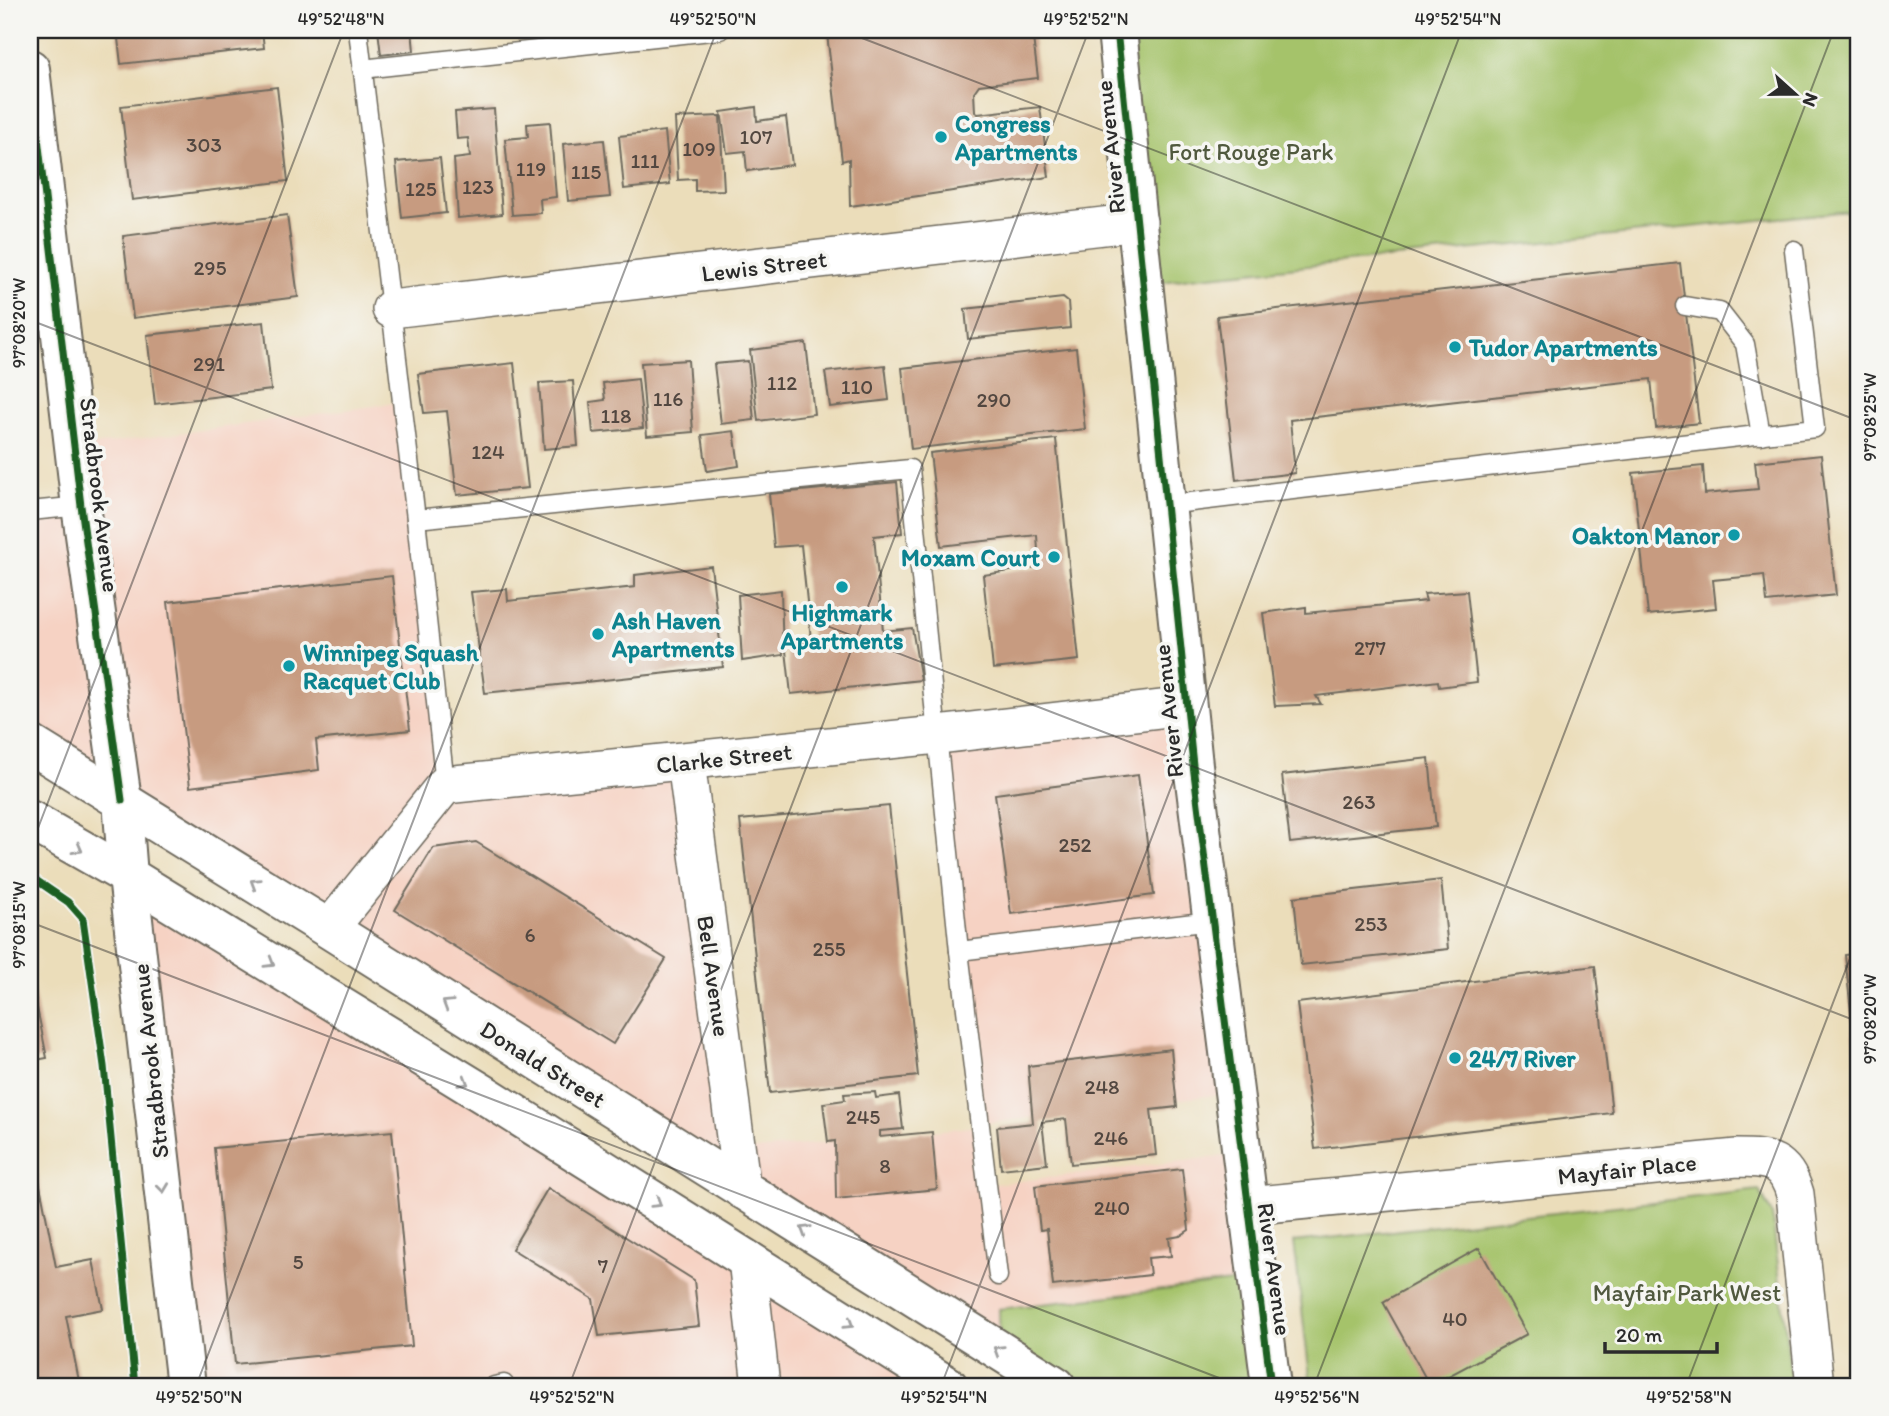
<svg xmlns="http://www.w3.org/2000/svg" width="1889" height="1416" viewBox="0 0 1889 1416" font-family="Itim,sans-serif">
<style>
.built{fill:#f6d2c3}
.green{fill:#a5c36a;stroke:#68774a;stroke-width:2}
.building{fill:#c79b80}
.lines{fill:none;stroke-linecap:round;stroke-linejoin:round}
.lane-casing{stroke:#6e695d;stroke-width:21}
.street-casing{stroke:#6e695d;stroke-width:40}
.secondary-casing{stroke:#6e695d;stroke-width:42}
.primary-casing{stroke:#6e695d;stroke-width:42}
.lane{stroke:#fff;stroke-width:18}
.street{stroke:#fff;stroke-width:37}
.secondary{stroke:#fff;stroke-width:38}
.primary{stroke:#fff;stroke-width:38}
.cycleway-casing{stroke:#f6f6f2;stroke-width:11}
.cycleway{stroke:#1b5e20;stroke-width:7}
.oneway{stroke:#a0a0a0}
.ticks{fill:none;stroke:#2b2b2b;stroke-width:2;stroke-opacity:0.45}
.culture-dot{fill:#0f9aa8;stroke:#f6f6f2;stroke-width:2.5}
.labels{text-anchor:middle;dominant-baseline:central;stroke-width:7;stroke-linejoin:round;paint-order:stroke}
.number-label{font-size:21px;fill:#524740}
.culture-label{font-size:24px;font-weight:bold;fill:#0d838f;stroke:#f6f6f2;text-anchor:start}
.street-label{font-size:24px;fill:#2b2b2b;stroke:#f6f6f2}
.park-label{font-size:24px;fill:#50593e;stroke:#f6f6f2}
.neatline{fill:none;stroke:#2b2b2b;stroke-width:2.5}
.ticks-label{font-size:18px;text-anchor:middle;fill:#2b2b2b}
</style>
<rect width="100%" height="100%" fill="#f6f6f2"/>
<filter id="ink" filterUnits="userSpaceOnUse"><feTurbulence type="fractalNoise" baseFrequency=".0143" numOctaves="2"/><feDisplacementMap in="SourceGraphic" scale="14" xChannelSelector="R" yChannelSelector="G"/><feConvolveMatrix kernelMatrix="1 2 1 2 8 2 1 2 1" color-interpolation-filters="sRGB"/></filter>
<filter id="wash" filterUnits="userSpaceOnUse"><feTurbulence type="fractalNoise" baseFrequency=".00686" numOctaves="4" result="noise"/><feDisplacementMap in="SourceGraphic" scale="28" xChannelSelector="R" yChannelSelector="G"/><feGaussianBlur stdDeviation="1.57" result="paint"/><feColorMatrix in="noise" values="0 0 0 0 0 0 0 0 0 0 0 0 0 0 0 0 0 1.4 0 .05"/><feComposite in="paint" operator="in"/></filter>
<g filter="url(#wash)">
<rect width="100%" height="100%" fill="#ebddba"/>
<!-- built -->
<g class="built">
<path d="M402,402L445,784L686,762L738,1152L980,1126L987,1185L1240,1154L1257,1279L999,1310L1000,1352L30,744V511L81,506L74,448Z"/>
<path d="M1186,706L1232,1093L980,1124L938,735Z"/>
<path d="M128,876L948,1386H186Z"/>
</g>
<!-- green -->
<g class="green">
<path d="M1117,30H1859V210L1190,278L1144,285Z"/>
<path d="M1759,1190L1772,1214L1792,1386H1311L1294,1242Z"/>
<path d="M1257,1279L1271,1386H1056L1000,1352L999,1309Z"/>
</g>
<g id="blocks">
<!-- building -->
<g class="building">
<path d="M117,30H262L264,48L121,64Z"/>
<path d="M378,30H412L414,51L381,55Z"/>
<path d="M842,30H1032L1038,78L979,85L974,92L975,112L978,114L1040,107L1049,177L850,206L849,159L842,161L827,34L843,32Z"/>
<path d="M277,87L288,181L132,200L121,106Z"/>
<path d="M756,107L757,121L786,117L792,165L747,171L745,151L727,153L721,112Z"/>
<path d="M494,109L502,214L458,218L454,159L470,157L468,138L457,139L455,112Z"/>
<path d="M720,116L724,190L695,191V179L678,180L675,118Z"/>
<path d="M550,122L556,197L540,199L541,213L512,215L505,139L528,137L527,124Z"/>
<path d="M665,131L670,184L624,189L619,136Z"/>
<path d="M604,140L610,197L568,201L563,144Z"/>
<path d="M440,158L446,213L402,218L396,162Z"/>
<path d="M287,215L298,297L133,318L123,236Z"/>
<path d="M1680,263L1699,423L1656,428L1651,379L1290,420L1295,473L1236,480L1217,316Z"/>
<path d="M1063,298L1068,302L1070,328L968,339L965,309Z"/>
<path d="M264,322L271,390L155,404L147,335Z"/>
<path d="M806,343L814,414L758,421L750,350Z"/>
<path d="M1076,348L1085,429L911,449L902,368Z"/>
<path d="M688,360L693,432L647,436L641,363Z"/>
<path d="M748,361L754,420L721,424L714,364Z"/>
<path d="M514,363L528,488L457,495L447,411L424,413L418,374Z"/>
<path d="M885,365L889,400L830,407L825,372Z"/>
<path d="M638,379L643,428L593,433L590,402L605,400L603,383Z"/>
<path d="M573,381L578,446L544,449L539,383Z"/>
<path d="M734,431L739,466L707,471L702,435Z"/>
<path d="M1056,439L1079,660L993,669L983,575L1039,567L1037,535L941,546L930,453Z"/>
<path d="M1821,455L1836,595L1767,602L1764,575L1713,580L1716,608L1648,615L1633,473L1703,466L1705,494L1758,489L1755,462Z"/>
<path d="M897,482L902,533L874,536L883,631L912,628L921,680L791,694L785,642L811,639L801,545L774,547L769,494Z"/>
<path d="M711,566L723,667L485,693L471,592L507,589L508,601L635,587V575Z"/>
<path d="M392,576L410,730L316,740L319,770L190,787L168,602Z"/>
<path d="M781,590L783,655L742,661L738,595Z"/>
<path d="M1467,591L1477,682L1439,687L1438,681L1316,696L1321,704L1275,706L1263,613L1306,607V613L1426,601L1424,594Z"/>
<path d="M1429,758L1436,827L1290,843L1282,775Z"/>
<path d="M1138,775L1154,895L1011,914L995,794Z"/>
<path d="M889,806L918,1076L770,1093L740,820Z"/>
<path d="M476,842L666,959L613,1044L395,910L433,848Z"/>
<path d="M1441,880L1448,949L1301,965L1294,897Z"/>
<path d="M1859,953V1069H1857L1845,955Z"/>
<path d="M1595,966L1612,1113L1315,1149L1297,1003Z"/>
<path d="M30,972L47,1058L30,1061Z"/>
<path d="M1171,1049L1177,1107L1151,1110L1156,1155L1071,1164L1066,1119L1042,1122L1047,1164L1001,1169L997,1127L1033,1123L1028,1066Z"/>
<path d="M875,1092L876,1098L899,1095L903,1129L880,1131V1137L932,1132L937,1189L836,1199L835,1141L828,1142L823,1103L845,1100L844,1094Z"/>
<path d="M392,1131L412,1346L235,1364L214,1148Z"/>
<path d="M30,1134L56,1267L93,1260L103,1309L66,1316L80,1386H30Z"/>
<path d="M1182,1169L1189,1230L1180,1236L1169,1238L1171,1256L1148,1258L1150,1275L1053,1286L1047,1229L1040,1230L1035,1186Z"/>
<path d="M548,1188L694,1280L699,1326L599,1336L593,1299L512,1249Z"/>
<path d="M1479,1248L1527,1334L1430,1386L1383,1302Z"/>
</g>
</g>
</g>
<g filter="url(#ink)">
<use href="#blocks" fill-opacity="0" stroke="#6e695d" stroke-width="2"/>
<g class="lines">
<!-- lane casing -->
<g class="lane-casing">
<g id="lane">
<path d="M358,30L416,519L445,785"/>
<path d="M362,69L720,30"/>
<path d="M1685,306L1720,312L1745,344L1761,435"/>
<path d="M1166,505L1815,428L1794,250"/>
<path d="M30,511L81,506"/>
<path d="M416,519L910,469L959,951L998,1276"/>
<path d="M959,951L1211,921"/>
<path d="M494,1386L504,1384V1386"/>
</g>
</g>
<!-- street casing -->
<g class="street-casing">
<g id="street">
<path d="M391,309L1138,222"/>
<path d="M686,762L742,1190"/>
<path d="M329,929L445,785L938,735L1186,706"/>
<path d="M1247,1206L1737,1158C1770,1158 1785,1160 1795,1194L1815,1386"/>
<path d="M747,1259L761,1386"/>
</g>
</g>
<!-- secondary casing -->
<g class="secondary-casing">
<g id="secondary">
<path d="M1117,30L1193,765L1271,1386"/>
<path d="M30,69L81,506L122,800L128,876L186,1386"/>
</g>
</g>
<!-- primary casing -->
<g class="primary-casing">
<g id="primary">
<path d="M30,744L329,929L1056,1386"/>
<path d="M30,820L128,876L485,1095L948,1386"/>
</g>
</g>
<!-- lane -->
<use href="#lane" class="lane"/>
<!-- street -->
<use href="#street" class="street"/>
<!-- secondary -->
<use href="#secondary" class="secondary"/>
<!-- primary -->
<use href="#primary" class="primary"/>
<!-- cycleway casing -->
<g class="cycleway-casing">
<g id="cycleway">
<path d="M1117,30L1193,765L1271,1386"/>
<path d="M30,69L81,506L122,800"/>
<path d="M30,876L68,902L83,919L104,1066L135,1386"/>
</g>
</g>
<!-- cycleway -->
<use href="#cycleway" class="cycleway"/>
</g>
<!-- one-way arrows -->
<defs><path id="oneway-chevron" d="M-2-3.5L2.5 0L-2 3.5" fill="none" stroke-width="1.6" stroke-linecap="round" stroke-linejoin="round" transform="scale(1.75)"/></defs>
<g class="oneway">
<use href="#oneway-chevron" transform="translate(78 849) rotate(29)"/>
<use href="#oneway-chevron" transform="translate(255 883) rotate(-148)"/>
<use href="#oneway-chevron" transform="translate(270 963) rotate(31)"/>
<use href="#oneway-chevron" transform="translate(447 1004) rotate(-148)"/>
<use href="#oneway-chevron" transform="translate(464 1082) rotate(31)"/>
<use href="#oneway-chevron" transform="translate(163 1188) rotate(83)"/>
<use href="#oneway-chevron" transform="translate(657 1203) rotate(32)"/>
<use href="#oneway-chevron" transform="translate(805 1230) rotate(-148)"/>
<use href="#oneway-chevron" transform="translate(849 1324) rotate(32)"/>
<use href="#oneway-chevron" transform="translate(998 1350) rotate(-148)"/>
</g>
</g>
<!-- ticks -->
<path class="ticks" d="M841,30L1859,421M30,320L1859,1022M30,849L344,30M30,922L1240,1386M196,1386L717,30M569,1386L1089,30M941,1386L1462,30M1314,1386L1834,30M1686,1386L1859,935"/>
<!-- markers -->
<g class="culture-dot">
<circle cx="941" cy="137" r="7"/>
<circle cx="1455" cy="347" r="7"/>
<circle cx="1734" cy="535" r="7"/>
<circle cx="1054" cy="557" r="7"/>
<circle cx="842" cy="587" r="7"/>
<circle cx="598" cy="634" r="7"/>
<circle cx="289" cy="666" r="7"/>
<circle cx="1455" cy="1058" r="7"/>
</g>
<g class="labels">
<!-- number labels -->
<g class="number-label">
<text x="756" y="136">107</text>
<text x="204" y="144">303</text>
<text x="699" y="148">109</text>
<text x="645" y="160">111</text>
<text x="531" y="168">119</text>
<text x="586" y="171">115</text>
<text x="478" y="186">123</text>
<text x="421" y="188">125</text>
<text x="210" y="267">295</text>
<text x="209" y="363">291</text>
<text x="782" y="382">112</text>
<text x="857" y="386">110</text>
<text x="668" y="398">116</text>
<text x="994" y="399">290</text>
<text x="616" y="415">118</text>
<text x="488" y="451">124</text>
<text x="1370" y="647">277</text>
<text x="1359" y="801">263</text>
<text x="1075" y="844">252</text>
<text x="1371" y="923">253</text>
<text x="530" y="934">6</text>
<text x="829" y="948">255</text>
<text x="1102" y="1086">248</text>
<text x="863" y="1116">245</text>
<text x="1111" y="1137">246</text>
<text x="885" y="1165">8</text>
<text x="1112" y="1207">240</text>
<text x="298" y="1261">5</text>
<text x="603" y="1265">7</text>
<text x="1455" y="1318">40</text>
</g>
<!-- culture labels -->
<g class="culture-label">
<text x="955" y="123">Congress<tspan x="955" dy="28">Apartments</tspan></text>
<text x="1469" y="347">Tudor Apartments</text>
<text x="1720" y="535" text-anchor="end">Oakton Manor</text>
<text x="1040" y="557" text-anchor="end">Moxam Court</text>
<text x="842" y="612" text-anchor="middle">Highmark<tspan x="842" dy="28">Apartments</tspan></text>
<text x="612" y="620">Ash Haven<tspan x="612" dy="28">Apartments</tspan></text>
<text x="303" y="652">Winnipeg Squash<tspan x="303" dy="28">Racquet Club</tspan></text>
<text x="1469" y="1058">24/7 River</text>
</g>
<!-- street labels -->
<g class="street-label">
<text transform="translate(1110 147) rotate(-96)">River Avenue</text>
<text transform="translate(764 266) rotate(-7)">Lewis Street</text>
<text transform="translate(100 495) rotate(83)">Stradbrook Avenue</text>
<text transform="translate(1168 711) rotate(-96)">River Avenue</text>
<text transform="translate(724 758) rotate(-6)">Clarke Street</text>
<text transform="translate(714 976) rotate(82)">Bell Avenue</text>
<text transform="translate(150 1061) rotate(-96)">Stradbrook Avenue</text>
<text transform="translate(543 1064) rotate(32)">Donald Street</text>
<text transform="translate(1627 1169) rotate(-6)">Mayfair Place</text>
<text transform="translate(1275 1269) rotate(82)">River Avenue</text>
</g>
<!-- park labels -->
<g class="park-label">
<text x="1251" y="151">Fort Rouge Park</text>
<text x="1687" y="1292">Mayfair Park West</text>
</g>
</g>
<!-- margin -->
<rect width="1889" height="1416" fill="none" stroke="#f6f6f2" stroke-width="77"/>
<!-- north arrow -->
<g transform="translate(1795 94) rotate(111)" stroke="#f6f6f2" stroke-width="5" paint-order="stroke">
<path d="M0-5L12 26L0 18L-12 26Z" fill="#2b2b2b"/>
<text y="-10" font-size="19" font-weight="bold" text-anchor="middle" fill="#2b2b2b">N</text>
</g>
<!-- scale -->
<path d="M1605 1342v10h112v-10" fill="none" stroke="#2b2b2b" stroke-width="3.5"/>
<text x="1616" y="1342" font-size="21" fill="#2b2b2b" stroke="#f6f6f2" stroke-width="5" paint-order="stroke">20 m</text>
<rect x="38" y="38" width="1812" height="1340" class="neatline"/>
<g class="ticks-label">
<text x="341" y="25">49°52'48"N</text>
<text x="713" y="25">49°52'50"N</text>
<text x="1086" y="25">49°52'52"N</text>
<text x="1458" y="25">49°52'54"N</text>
<text transform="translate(19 323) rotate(-90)" y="6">97°08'20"W</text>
<text transform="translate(1870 417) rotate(-90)" y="6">97°08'25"W</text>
<text transform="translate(19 925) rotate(-90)" y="6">97°08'15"W</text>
<text transform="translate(1870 1019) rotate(-90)" y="6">97°08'20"W</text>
<text x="199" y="1403">49°52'50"N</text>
<text x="572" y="1403">49°52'52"N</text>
<text x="944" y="1403">49°52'54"N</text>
<text x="1317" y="1403">49°52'56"N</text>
<text x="1689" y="1403">49°52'58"N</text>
</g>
</svg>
